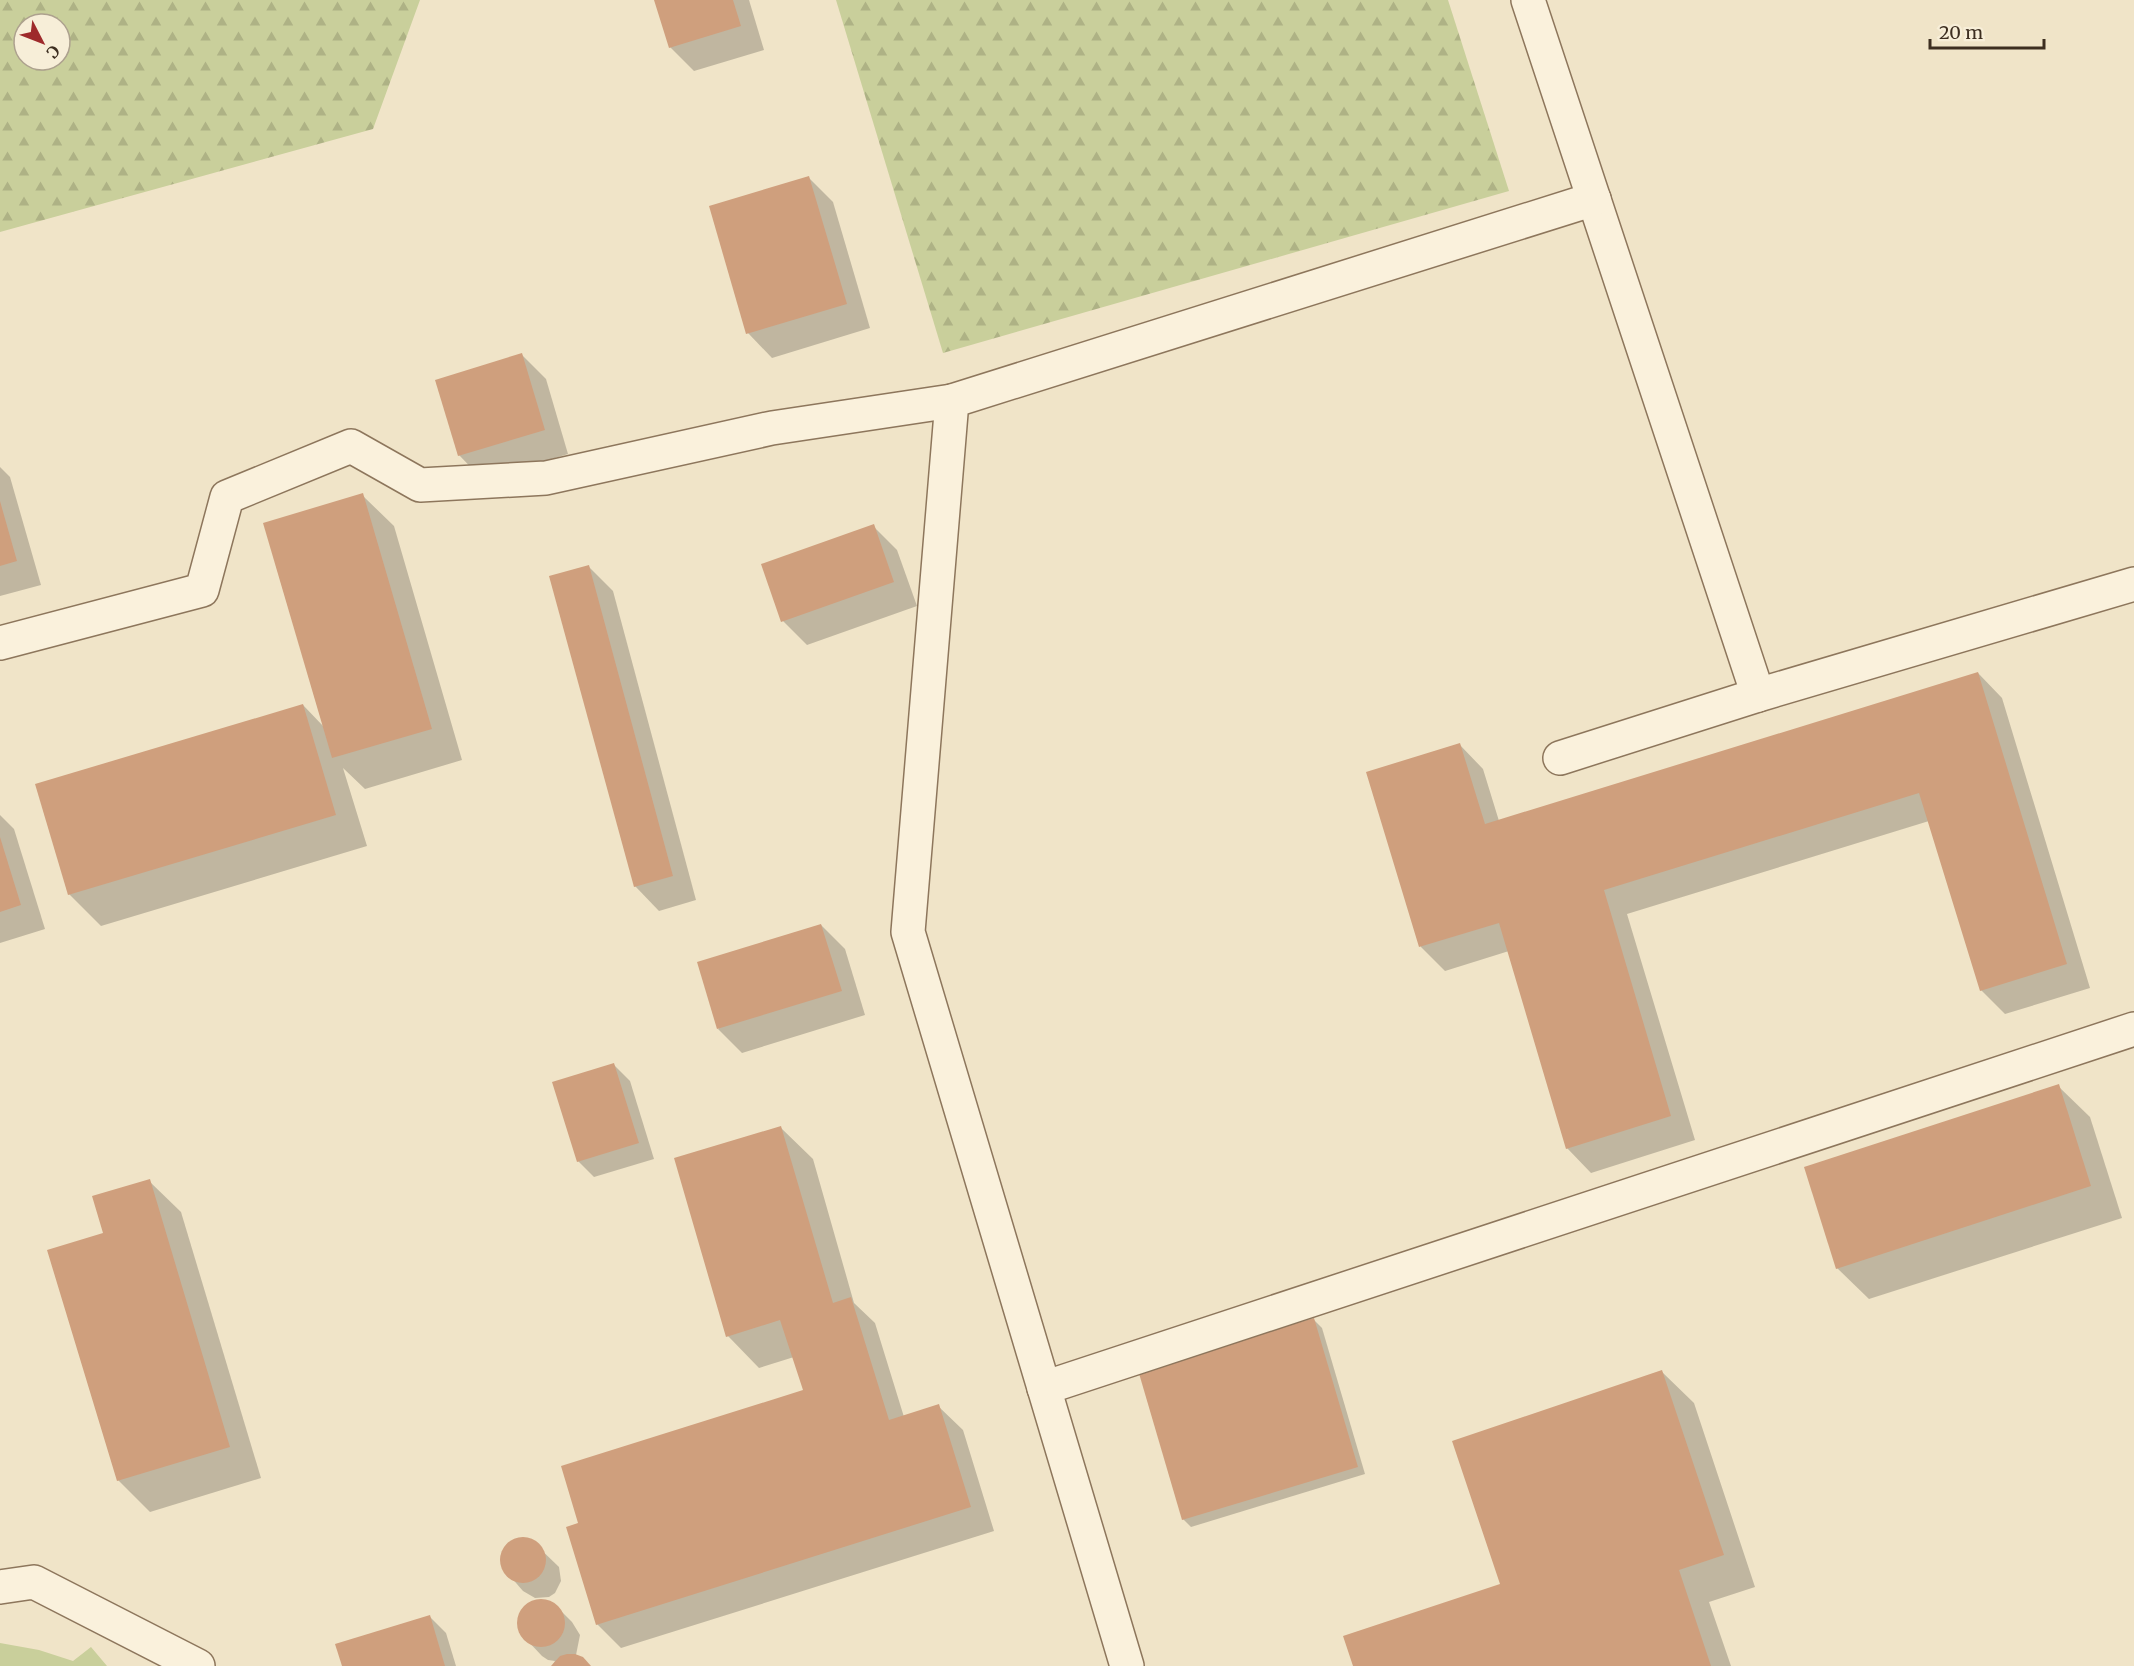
<svg xmlns="http://www.w3.org/2000/svg" width="2134" height="1666" viewBox="0 0 2134 1666" font-family="Merriweather,serif">
<style>
.forest{fill:url(#forest-firs);fill-rule:evenodd}
.pitch{fill:#c9cf9b}
.shadow{fill:#0003}
.building{fill:#cf9f7d}
.lines{fill:none;stroke-linecap:round;stroke-linejoin:round}
.minor-casing{stroke:#8d765c;stroke-width:36}
.minor{stroke:#faf1dc;stroke-width:33}
</style>
<defs>
<pattern id="forest-firs" width="22" height="20" patternUnits="userSpaceOnUse" patternTransform="scale(1.5)"><rect width="22" height="20" fill="#c9cf9b"/><path d="M5 1l3.5 6h-7zM16 11l3.5 6h-7z" fill="#aeb285"/></pattern>
</defs>
<rect width="100%" height="100%" fill="#f0e4c8"/>
<!-- forest -->
<g class="forest">
<path d="M0,0H420L373,129L0,232ZM24,24H60V60H24Z"/>
<path d="M836,0H1448L1509,191L943,353Z"/>
</g>
<!-- pitch -->
<path class="pitch" d="M0,1643L39,1650L73,1661L91,1647L107,1666H0Z"/>
<!-- shadow -->
<g class="shadow">
<path d="M656,0H749L764,50L694,71L670,47Z"/>
<path d="M809,178L833,202L870,328L772,358L748,333Z"/>
<path d="M522,355L546,379L568,454L483,480L459,455Z"/>
<path d="M0,467L10,477L41,585L0,596Z"/>
<path d="M362,495L394,526L462,760L365,789L343,768L367,846L101,926L69,894L303,705L324,727Z"/>
<path d="M873,526L897,550L917,606L807,645L783,621Z"/>
<path d="M589,567L613,591L696,900L659,911L635,886Z"/>
<path d="M1978,673L2002,698L2090,988L2005,1014L1981,990L1929,821L1627,914L1695,1140L1591,1173L1567,1148L1509,951L1445,971L1421,947L1367,773L1459,744L1483,769L1499,821Z"/>
<path d="M0,815L14,829L45,929L0,943Z"/>
<path d="M821,925L845,949L865,1015L742,1053L718,1029Z"/>
<path d="M614,1065L630,1081L654,1159L594,1177L578,1161Z"/>
<path d="M2058,1086L2090,1117L2122,1218L1869,1299L1837,1268Z"/>
<path d="M781,1128L813,1159L854,1303L875,1323L904,1417L938,1406L963,1430L994,1531L621,1648L597,1624L580,1524L805,1391L794,1357L759,1368L728,1336Z"/>
<path d="M149,1181L181,1212L261,1478L150,1512L118,1480L105,1234Z"/>
<path d="M1314,1320L1322,1328L1365,1474L1191,1527L1183,1519Z"/>
<path d="M1662,1372L1694,1403L1755,1587L1709,1602L1731,1666H1355L1502,1585Z"/>
<path d="M524,1539L531,1540L559,1567L561,1581L555,1593L549,1597L535,1598L523,1591L503,1568L502,1554L510,1542Z"/>
<path d="M540,1601L555,1605L572,1622L580,1635L576,1655L590,1666H552L555,1661L548,1660L542,1656L526,1639L519,1626L522,1613L533,1602Z"/>
<path d="M430,1617L446,1633L456,1666H344Z"/>
</g>
<!-- building -->
<g class="building">
<path d="M654,0H733L741,26L669,48Z"/>
<path d="M809,176L847,304L746,334L709,206Z"/>
<path d="M522,353L545,430L458,456L435,380Z"/>
<path d="M363,493L432,729L332,758L263,523Z"/>
<path d="M0,501L17,561L0,566Z"/>
<path d="M874,524L894,582L781,622L761,564Z"/>
<path d="M589,565L673,876L634,887L549,576Z"/>
<path d="M1978,672L2067,964L1980,991L1919,793L1604,890L1671,1116L1566,1149L1499,923L1419,947L1366,772L1460,743L1485,824Z"/>
<path d="M303,704L336,815L68,895L35,784Z"/>
<path d="M0,837L21,905L0,912Z"/>
<path d="M821,924L842,991L717,1029L697,962Z"/>
<path d="M614,1063L639,1143L577,1162L552,1082Z"/>
<path d="M2059,1084L2091,1186L1836,1269L1804,1167Z"/>
<path d="M781,1126L833,1303L851,1297L889,1420L939,1404L971,1507L596,1625L566,1527L578,1523L561,1466L803,1390L780,1320L726,1337L674,1158Z"/>
<path d="M150,1179L230,1447L117,1481L47,1250L103,1233L92,1196Z"/>
<path d="M1314,1318L1358,1467L1182,1520L1138,1370Z"/>
<path d="M1662,1370L1724,1555L1679,1570L1711,1666H1353L1343,1636L1500,1584L1452,1441Z"/>
<circle cx="523" cy="1560" r="23"/>
<circle cx="541" cy="1623" r="24"/>
<path d="M430,1615L445,1666H342L335,1644Z"/>
<path d="M567,1654H575L583,1657L591,1666H551L560,1656Z"/>
</g>
<g class="lines">
<!-- minor casing -->
<g class="minor-casing">
<g id="minor">
<path d="M1528,0L1758,695"/>
<path d="M0,643L202,590L227,497L351,446L420,485L546,478L772,428L952,401"/>
<path d="M1560,758L1758,695L2134,584"/>
<path d="M1044,1388L2134,1029"/>
<path d="M0,1587L34,1582L198,1666"/>
<path d="M1127,1666L908,932L952,401L1594,199"/>
</g>
</g>
<!-- minor -->
<use href="#minor" class="minor"/>
</g>
<!-- north arrow -->
<g transform="translate(42 42) rotate(132)"><circle r="28" fill="#f7eed8" stroke="#ada18e" stroke-width="1.5"/>
<path d="M0-4.5L10 22L0 15L-10 22Z" fill="#9e2a2b"/>
<text y="-9" font-size="16" font-weight="bold" text-anchor="middle" fill="#3d2e20">С</text>
</g>
<!-- scale -->
<path d="M1930 39v9h114v-9" fill="none" stroke="#3d2e20" stroke-width="3"/>
<text x="1939" y="39" font-size="18" fill="#3d2e20" stroke="#f7eed8" stroke-width="4.5" paint-order="stroke">20 m</text>
</svg>
